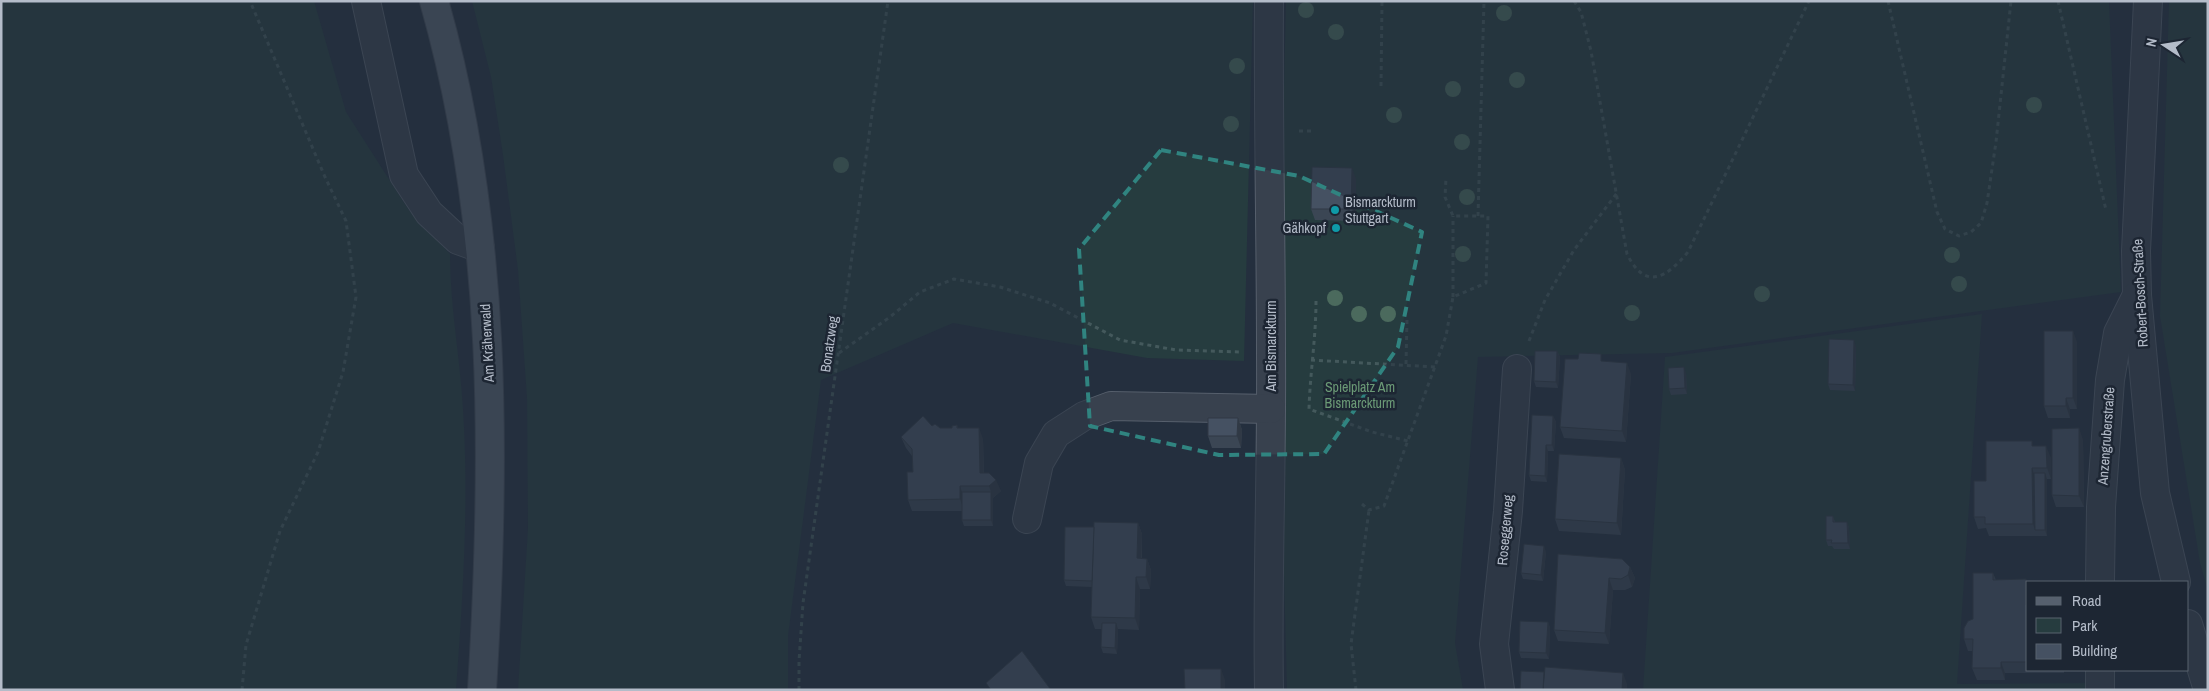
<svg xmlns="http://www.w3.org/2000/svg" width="2209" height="691" viewBox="0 0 2209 691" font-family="'Archivo Narrow',sans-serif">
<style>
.green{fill:#263c3f}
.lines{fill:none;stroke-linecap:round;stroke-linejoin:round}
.minor-casing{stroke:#565f6c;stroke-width:30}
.major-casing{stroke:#414a57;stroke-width:30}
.path{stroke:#44595c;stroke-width:3;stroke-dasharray:4 4;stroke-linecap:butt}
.minor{stroke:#38414e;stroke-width:28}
.major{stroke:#56606e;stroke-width:28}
.tree{fill:#4b6a5d}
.wall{fill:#3b4654}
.shaded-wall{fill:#303945}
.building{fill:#455162;stroke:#303945}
.marked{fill:none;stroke:#308480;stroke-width:4;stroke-dasharray:10 6;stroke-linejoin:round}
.culture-dot{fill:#0f9aa8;stroke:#1d2633;stroke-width:2}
.labels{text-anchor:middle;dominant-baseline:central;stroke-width:5;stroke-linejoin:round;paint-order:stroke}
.poi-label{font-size:14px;fill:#b4bcc9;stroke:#1d2633;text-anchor:start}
.street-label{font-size:14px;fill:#b4bcc9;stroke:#1d2633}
.park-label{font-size:14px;fill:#6b9a76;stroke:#1d2633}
</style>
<rect width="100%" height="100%" fill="#242f3e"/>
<!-- green -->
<g class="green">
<path d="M1,1H314L346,112L408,209L450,254C450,306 460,357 463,409C469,502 463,597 456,690H1Z"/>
<path d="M472,1H1253L1244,361L1147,358L953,323L821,380L788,636V690H518L528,528L527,398L518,270L503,155L491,77Z"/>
<path d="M1286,1H2109L2121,292L1672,353L1478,357L1455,643L1463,690H1287L1278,345Z"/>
<path d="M2169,1H2208V591L2200,563L2160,316Z"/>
<path d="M1982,314L1957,684L2090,683V690H1643L1665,357Z"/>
</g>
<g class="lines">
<!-- minor casing -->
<g class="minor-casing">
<g id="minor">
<path d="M366,1L404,175L429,213L458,240L480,248"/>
<path d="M1269,1C1268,119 1271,236 1271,353C1272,465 1267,578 1269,690"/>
<path d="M2148,1L2136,251L2137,295L2155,493L2176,582"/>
<path d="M1027,519L1039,463L1056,434L1084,416L1111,406L1271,409"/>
<path d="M2100,582L2101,507L2110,380L2118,333L2137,295"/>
<path d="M2188,624L2208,690"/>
<path d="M1500,690L1494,644L1508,511L1517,369"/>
<path d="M2100,690V670"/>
</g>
</g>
<!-- major casing -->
<g class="major-casing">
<path id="major" d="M434,1C498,225 496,460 482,690"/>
</g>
<!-- path -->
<g class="path">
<path d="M1574,1L1581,12L1591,51L1627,254C1646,292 1667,277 1688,252L1809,1"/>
<path d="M1888,1L1937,212L1945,229L1959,236L1971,232L1981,223L1987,203L1996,142L2011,1"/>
<path d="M2058,1L2106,210"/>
<path d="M1381,86L1382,1"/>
<path d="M1299,131H1313"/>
<path d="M1478,216L1484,1"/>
<path d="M1453,297V216"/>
<path d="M1316,301C1316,338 1310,373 1309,409L1372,432L1408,441"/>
<path d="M1529,341L1545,300L1574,250L1617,193"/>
<path d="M839,353L890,317L920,292L954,279L1000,287L1050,303L1120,340L1176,350L1241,352"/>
<path d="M1311,360L1435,367"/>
<path d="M1406,364L1407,319"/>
<path d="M1362,504L1369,510L1384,506L1446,336L1453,297L1486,283L1488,216H1453L1445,197L1446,178"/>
<path d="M242,690L246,645L280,531L318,452L343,372L356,297L346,221L325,177L250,1"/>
<path d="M799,690V661L803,603L888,1"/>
<path d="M1356,690L1351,644L1369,510"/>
</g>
<!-- minor -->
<use href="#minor" class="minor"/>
<!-- major -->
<use href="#major" class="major"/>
</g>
<!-- trees -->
<g class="tree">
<circle cx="1306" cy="10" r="8"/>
<circle cx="1504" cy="13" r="8"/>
<circle cx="1336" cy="32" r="8"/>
<circle cx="1237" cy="66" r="8"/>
<circle cx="1517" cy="80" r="8"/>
<circle cx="1453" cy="89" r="8"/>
<circle cx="2034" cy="105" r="8"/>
<circle cx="1394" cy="115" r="8"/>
<circle cx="1231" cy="124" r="8"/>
<circle cx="1462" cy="142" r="8"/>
<circle cx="841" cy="165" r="8"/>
<circle cx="1467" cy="197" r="8"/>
<circle cx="1463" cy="254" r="8"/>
<circle cx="1952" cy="255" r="8"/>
<circle cx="1959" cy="284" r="8"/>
<circle cx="1762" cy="294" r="8"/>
<circle cx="1335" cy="298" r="8"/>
<circle cx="1632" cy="313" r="8"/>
<circle cx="1359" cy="314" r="8"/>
<circle cx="1388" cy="314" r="8"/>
</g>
<!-- wall -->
<g class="wall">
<path d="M1356,179V221L1315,220L1311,209Z"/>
<path d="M2077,342V409H2070V418H2048L2044,406Z"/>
<path d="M1856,347L1855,391L1830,390L1828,384Z"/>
<path d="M1557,351L1560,357L1558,388L1536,387L1534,381Z"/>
<path d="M1604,361L1631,374L1626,442L1564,438L1560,427Z"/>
<path d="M1686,373L1687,394L1671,395L1669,389Z"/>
<path d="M1553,416L1556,422L1554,451H1548L1547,482L1531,481L1529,475Z"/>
<path d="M1238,418L1242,430L1241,448H1212L1208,436Z"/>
<path d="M957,425L958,428L983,439L984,473L1001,491L993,498V526H964L962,520V511H912L908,500L913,472L912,456L906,448L901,437L940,428H952Z"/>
<path d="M2083,440L2084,507H2056L2052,495Z"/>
<path d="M2034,446L2051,458V479H2047V536H1989L1986,528L1978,529L1974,517L1986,481Z"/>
<path d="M1621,458L1625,470L1621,535L1559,531L1555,519Z"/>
<path d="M1833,516L1835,522H1847L1849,528L1850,549H1834L1832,546H1828L1826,540Z"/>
<path d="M1138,523L1142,534V559H1147L1151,570L1150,589H1140L1139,630L1118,629L1117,654L1103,653L1101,647L1102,629H1095L1091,617L1092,587L1066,586L1064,580L1094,527Z"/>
<path d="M1546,552L1543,581L1523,579L1521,573Z"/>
<path d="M1558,554L1630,567L1635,578L1632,587L1625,590H1613L1609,644L1558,641L1554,630Z"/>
<path d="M1993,573L1996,580L2026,579L2028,582V670H2064V673H2005V680H1977L1972,668L1973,651H1968L1964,639Z"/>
<path d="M1548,622L1550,628L1549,659L1521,658L1519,652Z"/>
</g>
<!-- shaded-wall -->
<g class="shaded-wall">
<path d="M1352,168L1356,179V221L1351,209Z"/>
<path d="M2073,331L2077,342V409L2073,398Z"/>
<path d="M1854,340L1856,347L1855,391L1853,385Z"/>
<path d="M1557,351L1560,357L1558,388L1556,382Z"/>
<path d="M1627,363L1631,374L1626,442L1622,431Z"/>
<path d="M1684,367L1686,373L1687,394L1685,388Z"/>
<path d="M2066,398L2070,409V418L2066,406Z"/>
<path d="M1553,416L1556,422L1554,451L1552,445Z"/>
<path d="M1238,418L1242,430L1241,448L1237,436Z"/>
<path d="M979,428L983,439L984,485L980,473Z"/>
<path d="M2079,428L2083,440L2084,507L2079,496Z"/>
<path d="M1546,445L1548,451L1547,482L1545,476Z"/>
<path d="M2046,446L2051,458V479L2047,468Z"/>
<path d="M1621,458L1625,470L1621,535L1617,523Z"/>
<path d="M2032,468L2036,479L2035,530L2033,524Z"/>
<path d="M2045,473L2047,479V536L2045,530Z"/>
<path d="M996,480L1001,491L993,498V526L991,520V492L989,486Z"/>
<path d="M960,486L964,498V511L960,499Z"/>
<path d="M1847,522L1849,528L1850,549L1848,543Z"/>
<path d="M1138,523L1142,534L1141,570L1137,558Z"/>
<path d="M1544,546L1546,552L1543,581L1541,575Z"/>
<path d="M1147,559L1151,570L1150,589L1146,577Z"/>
<path d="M1630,567L1635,578L1632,587L1628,575Z"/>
<path d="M1136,577L1140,589L1139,630L1135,618Z"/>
<path d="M1609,578L1613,590L1609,644L1605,633Z"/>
<path d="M2026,579L2028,582V610L2026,605Z"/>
<path d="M1548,622L1550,628L1549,659L1546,653Z"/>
<path d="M1116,623L1118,629L1117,654L1115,648Z"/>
<path d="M2001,662L2005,673V680L2001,668Z"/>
<path d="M1221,669L1225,680V690H1221Z"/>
<path d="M1623,673L1627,684V690H1622Z"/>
</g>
<!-- building -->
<g class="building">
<path d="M1312,167L1352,168L1351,209H1311Z"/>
<path d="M2044,331H2073V398H2066V406H2044Z"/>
<path d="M1829,339L1854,340L1853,385L1828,384Z"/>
<path d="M1535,351H1557L1556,382L1534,381Z"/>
<path d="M1579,353L1601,354V361L1627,363L1622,431L1560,427L1565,359H1578Z"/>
<path d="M1684,367L1685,388L1669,389L1668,368Z"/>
<path d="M1532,415L1553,416L1552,445H1546L1545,476L1529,475Z"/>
<path d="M923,416L932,426L935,424L940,428H952V426L957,425V428H979L980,473H989L996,480L989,486H960V499L908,500L907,472H913L912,449L901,437Z"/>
<path d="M1208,418H1238L1237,436H1208Z"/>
<path d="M2079,428V496L2052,495V429Z"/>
<path d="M1986,441H2032V446H2046L2047,468H2032L2033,524H1985V517H1974V481H1986Z"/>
<path d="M1559,454L1621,458L1617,523L1555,519Z"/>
<path d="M2034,473H2045V530H2035Z"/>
<rect x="962" y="492" width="29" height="28"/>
<path d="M1826,516H1833V522H1847L1848,543H1831L1832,540H1826Z"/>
<path d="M1094,522L1138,523L1137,558L1147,559L1146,577H1136L1135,618L1091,617Z"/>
<path d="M1065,527H1094L1092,581L1064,580Z"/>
<path d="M1524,544L1544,546L1541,575L1521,573Z"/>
<path d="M1558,554L1622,559L1630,567L1628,575L1621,579L1609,578L1605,633L1554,630Z"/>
<path d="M1973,573H1993V580L2026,579V605L2028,606V662H2001V668H1972L1973,639H1964V628L1968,621L1973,619Z"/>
<path d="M1520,621L1548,622L1546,653L1519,652Z"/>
<path d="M1102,623H1116L1115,648L1101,647Z"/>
<path d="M1022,651L1051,690H991L986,683Z"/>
<path d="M1545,667L1623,673L1622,690H1543Z"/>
<path d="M1184,669H1221V690H1185Z"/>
<path d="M1521,671L1544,672L1543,690H1520Z"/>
</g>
<!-- marked area -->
<path d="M0 0H2209V691H0ZM1161,150L1299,176L1422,232L1398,347L1324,454L1219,455L1090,426L1079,249Z" fill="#242f3e" fill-opacity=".55" fill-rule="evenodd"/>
<path class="marked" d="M1161,150L1299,176L1422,232L1398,347L1324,454L1219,455L1090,426L1079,249Z"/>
<!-- markers -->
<g class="culture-dot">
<circle cx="1335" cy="210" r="5"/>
<circle cx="1336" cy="228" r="5"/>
</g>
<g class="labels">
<!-- poi labels -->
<g class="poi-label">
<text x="1345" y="202">Bismarckturm<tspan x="1345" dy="16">Stuttgart</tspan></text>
<text x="1326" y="228" text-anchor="end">Gähkopf</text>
</g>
<!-- street labels -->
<g class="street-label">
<text transform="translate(2140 293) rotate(-93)">Robert-Bosch-Straße</text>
<text transform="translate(487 343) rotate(-93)">Am Kräherwald</text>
<text transform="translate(829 344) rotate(-82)">Bonatzweg</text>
<text transform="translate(1271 346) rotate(-90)">Am Bismarckturm</text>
<text transform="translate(2106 436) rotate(-86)">Anzengruberstraße</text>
<text transform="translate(1505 530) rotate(-85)">Roseggerweg</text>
</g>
<!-- park labels -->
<g class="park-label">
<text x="1360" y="387">Spielplatz Am<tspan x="1360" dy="16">Bismarckturm</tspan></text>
</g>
</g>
<!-- border -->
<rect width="2209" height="691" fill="none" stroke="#b4bcc9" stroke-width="5"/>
<!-- legend -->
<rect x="2026" y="581" width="162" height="90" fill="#1d2633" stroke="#59626f"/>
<rect x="2036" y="597" width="25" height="8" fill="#56606e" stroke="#59626f"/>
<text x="2072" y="606" font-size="15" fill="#b4bcc9">Road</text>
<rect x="2036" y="618" width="25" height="15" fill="#263c3f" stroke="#59626f"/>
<text x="2072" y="631" font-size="15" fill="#b4bcc9">Park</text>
<rect x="2036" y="644" width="25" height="15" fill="#455162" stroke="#59626f"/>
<text x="2072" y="656" font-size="15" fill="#b4bcc9">Building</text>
<!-- north arrow -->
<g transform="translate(2164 45) rotate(282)" stroke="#1d2633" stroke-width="4" paint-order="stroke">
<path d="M0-4L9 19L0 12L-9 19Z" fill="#b4bcc9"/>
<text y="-8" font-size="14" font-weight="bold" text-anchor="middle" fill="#b4bcc9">N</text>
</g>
</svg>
